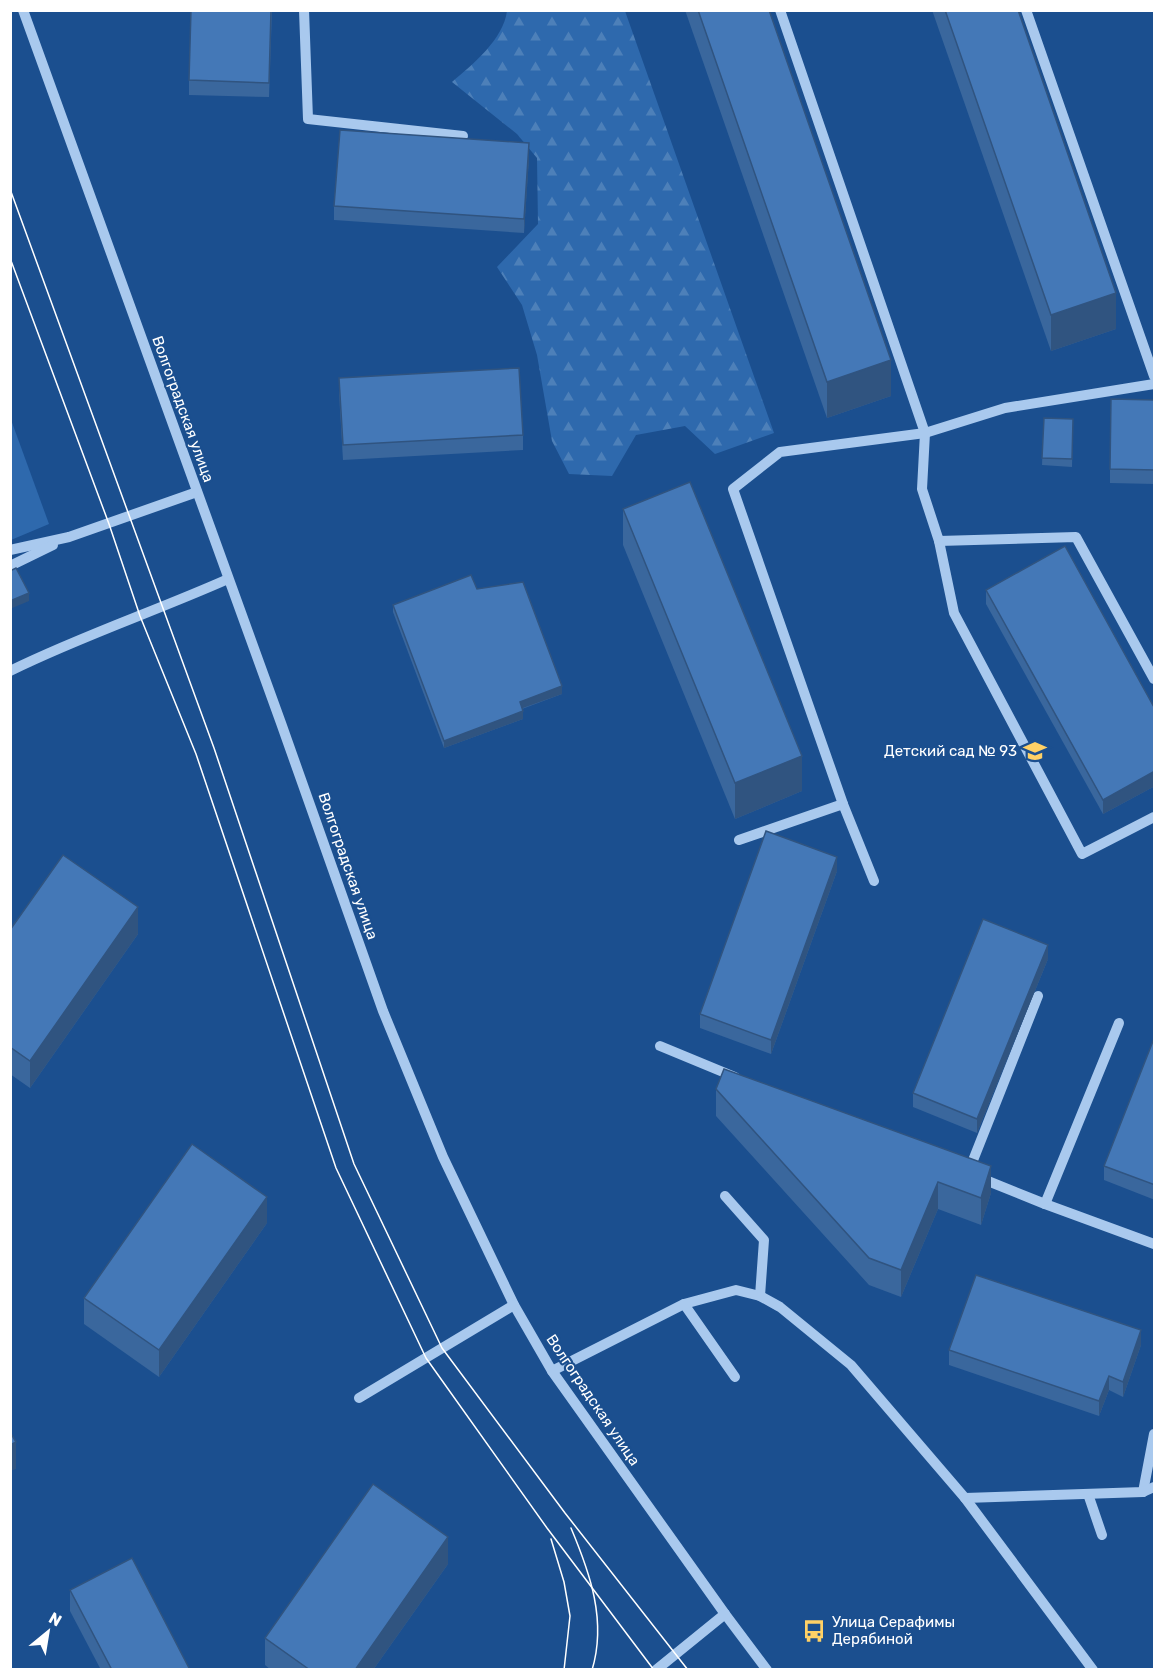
<svg xmlns="http://www.w3.org/2000/svg" width="1165" height="1680" viewBox="0 0 1165 1680" font-family="Rubik,sans-serif">
<style>
.green{fill:#2e69ad}
.forest{fill:url(#forest-firs)}
.lines{fill:none;stroke-linecap:round;stroke-linejoin:round}
.minor{stroke:#a9c9ee;stroke-width:10}
.tram{stroke:#fff;stroke-width:1.5}
.wall{fill:#3a679d}
.shaded-wall{fill:#305480}
.building{fill:#4478b7;stroke:#305480;stroke-width:1.5}
.labels{text-anchor:middle;dominant-baseline:central;stroke-width:4.5;stroke-linejoin:round;paint-order:stroke}
.street-label{font-size:15px;fill:#fff;stroke:#1b4f8f}
.poi-label{font-size:15px;fill:#fff;stroke:#1b4f8f;text-anchor:end}
</style>
<defs>
<pattern id="forest-firs" width="22" height="20" patternUnits="userSpaceOnUse" patternTransform="scale(1.5)"><rect width="22" height="20" fill="#2e69ad"/><path d="M5 1l3.5 6h-7zM16 11l3.5 6h-7z" fill="#4d80b9"/></pattern>
</defs>
<rect width="100%" height="100%" fill="#1b4f8f"/>
<!-- green -->
<path class="green" d="M10,417L49,524L11,540H10Z"/>
<!-- forest -->
<path class="forest" d="M507,11H625L774,433L715,454L685,426L636,435L612,476L569,474L552,441L537,355L522,305L497,267L538,224L537,158L517,134L452,82C473,64 503,40 507,11Z"/>
<g class="lines">
<!-- minor -->
<g class="minor">
<path d="M23,10L281,723L383,1011L443,1157L514,1305L552,1371L725,1614L767,1670"/>
<path d="M304,10L308,119L463,136"/>
<path d="M780,10L925,433L922,489L939,541L1076,537L1154,679"/>
<path d="M1026,10L1154,376"/>
<path d="M939,541L954,613L1082,854L1154,817"/>
<path d="M10,550L69,537L197,492"/>
<path d="M10,566L53,545"/>
<path d="M10,671C81,636 156,611 228,579"/>
<path d="M843,804L733,489L780,452L925,433L1005,408L1154,384"/>
<path d="M739,840L843,804L874,881"/>
<path d="M1038,996L968,1173L1045,1204L1154,1244"/>
<path d="M660,1046L735,1077"/>
<path d="M725,1196L764,1240L760,1296"/>
<path d="M1045,1204L1119,1023"/>
<path d="M684,1304L735,1377"/>
<path d="M552,1371L684,1304L736,1290L760,1296L780,1307L851,1365L965,1498L1093,1670"/>
<path d="M359,1398L514,1305"/>
<path d="M1143,1492L1154,1434"/>
<path d="M1088,1494L1102,1535"/>
<path d="M965,1498L1143,1492L1154,1487"/>
<path d="M656,1670L725,1614"/>
</g>
<!-- tram -->
<g class="tram">
<path d="M10,189L214,748L354,1164L442,1348L565,1513L688,1670"/>
<path d="M10,258L109,524L140,616L196,754L336,1168L426,1358L547,1528L654,1670"/>
<path d="M571,1528C590,1573 607,1621 592,1670"/>
<path d="M551,1539L564,1582L570,1616L564,1670"/>
</g>
</g>
<!-- wall -->
<g class="wall">
<path d="M272,10L269,97L189,95V80Z"/>
<path d="M685,10H769L891,396L827,418Z"/>
<path d="M932,10H1018L1116,329L1051,351Z"/>
<path d="M529,158L524,233L334,220V206Z"/>
<path d="M339,378L523,435V450L343,460L339,393Z"/>
<path d="M1155,400V484L1110,483V469Z"/>
<path d="M1044,418L1073,419L1072,467L1042,465Z"/>
<path d="M623,509L802,791L735,819L623,545Z"/>
<path d="M477,589L562,694L522,709L523,719L444,748L393,612V605Z"/>
<path d="M986,590L1155,709V786L1103,814L986,604Z"/>
<path d="M837,871L771,1054L700,1028V1014Z"/>
<path d="M10,930L138,934L30,1088L10,1074Z"/>
<path d="M1048,959L977,1133L913,1107V1093Z"/>
<path d="M1155,1036V1200L1104,1180V1166Z"/>
<path d="M716,1089L991,1193L981,1225L938,1209L901,1297L869,1285L716,1116Z"/>
<path d="M267,1223L159,1377L84,1324V1298Z"/>
<path d="M1141,1345L1123,1397L1109,1390L1099,1416L949,1365V1350Z"/>
<path d="M448,1564L373,1670H271L265,1665V1638Z"/>
<path d="M70,1590L190,1670H101L70,1611Z"/>
</g>
<!-- shaded-wall -->
<g class="shaded-wall">
<path d="M529,143V158L524,233V219Z"/>
<path d="M1116,293V329L1051,351V315Z"/>
<path d="M891,360V396L827,418V382Z"/>
<path d="M29,593V601L10,609V601Z"/>
<path d="M562,686V694L520,709V702Z"/>
<path d="M523,711V719L444,748V741Z"/>
<path d="M802,756V791L735,819V783Z"/>
<path d="M1155,771V786L1103,814V800Z"/>
<path d="M837,857V871L771,1054V1040Z"/>
<path d="M138,907V934L30,1088V1061Z"/>
<path d="M1048,945V959L977,1133V1119Z"/>
<path d="M991,1166V1193L981,1225V1198Z"/>
<path d="M938,1182V1209L901,1297V1270Z"/>
<path d="M267,1197V1223L159,1377V1350Z"/>
<path d="M1141,1330V1345L1123,1397V1382Z"/>
<path d="M1109,1376V1390L1099,1416V1401Z"/>
<path d="M16,1442V1469L10,1471V1445Z"/>
<path d="M448,1537V1564L373,1670H355Z"/>
</g>
<!-- building -->
<g class="building">
<path d="M191,10H271L269,83L189,80Z"/>
<path d="M698,10H769L891,360L827,382Z"/>
<path d="M945,10H1018L1116,293L1051,315Z"/>
<path d="M340,130L529,143L524,219L334,206Z"/>
<path d="M519,368L523,435L343,445L339,378Z"/>
<path d="M1111,399L1155,400V470L1110,469Z"/>
<path d="M1044,418L1073,419L1072,459L1042,458Z"/>
<path d="M690,482L802,756L735,783L623,509Z"/>
<path d="M1065,546L1155,709V771L1103,800L986,590Z"/>
<path d="M16,568L29,593L10,601V571Z"/>
<path d="M471,575L477,589L523,582L562,686L520,702L523,711L444,741L393,605Z"/>
<path d="M766,831L837,857L771,1040L700,1014Z"/>
<path d="M63,855L138,907L30,1061L10,1047V930Z"/>
<path d="M983,919L1048,945L977,1119L913,1093Z"/>
<path d="M1155,1036V1185L1104,1166Z"/>
<path d="M724,1069L991,1166L981,1198L938,1182L901,1270L869,1258L716,1089Z"/>
<path d="M192,1144L267,1197L159,1350L84,1298Z"/>
<path d="M976,1275L1141,1330L1123,1382L1109,1376L1099,1401L949,1350Z"/>
<path d="M10,1432L16,1442L10,1445Z"/>
<path d="M373,1484L448,1537L355,1670H310L265,1638Z"/>
<path d="M132,1558L190,1670H112L70,1590Z"/>
</g>
<!-- icons -->
<defs>
<g id="school-bare" transform="scale(1.8)"><path d="M0-5L7-2L0 1L-7-2ZM-4 1L0 2.5L4 1V4Q0 6-4 4Z" fill="#ffd166" stroke="#1b4f8f" stroke-width="2.5" paint-order="stroke"/></g>
<g id="bus-bare" transform="scale(1.8)"><path d="M-5-6H5V4H4V6H2V4H-2V6H-4V4H-5ZM-3.5-4V0h7V-4ZM-3.5 1.2v1.5H-2V1.2ZM2 1.2v1.5H3.5V1.2Z" fill="#ffd166" stroke="#1b4f8f" stroke-width="2.5" paint-order="stroke"/></g>
</defs>
<g fill-rule="evenodd">
<use href="#school-bare" x="1035" y="751"/>
<use href="#bus-bare" x="814" y="1631"/>
</g>
<g class="labels">
<!-- street labels -->
<g class="street-label">
<text transform="translate(183 409) rotate(70)">Волгоградская улица</text>
<text transform="translate(348 866) rotate(71)">Волгоградская улица</text>
<text transform="translate(593 1400) rotate(56)">Волгоградская улица</text>
</g>
<!-- poi labels -->
<g class="poi-label">
<text x="1017" y="751">Детский сад № 93</text>
<text x="832" y="1622" text-anchor="start">Улица Серафимы<tspan x="832" dy="17">Дерябиной</tspan></text>
</g>
</g>
<!-- border -->
<rect width="1165" height="1680" fill="none" stroke="#ffffff" stroke-width="24"/>
<!-- north arrow -->
<g transform="translate(48 1632) rotate(30)" stroke="#1b4f8f" stroke-width="4.5" paint-order="stroke">
<path d="M0-4.5L10 22L0 15L-10 22Z" fill="#ffffff"/>
<text y="-9" font-size="16" font-weight="bold" text-anchor="middle" fill="#ffffff">N</text>
</g>
</svg>
